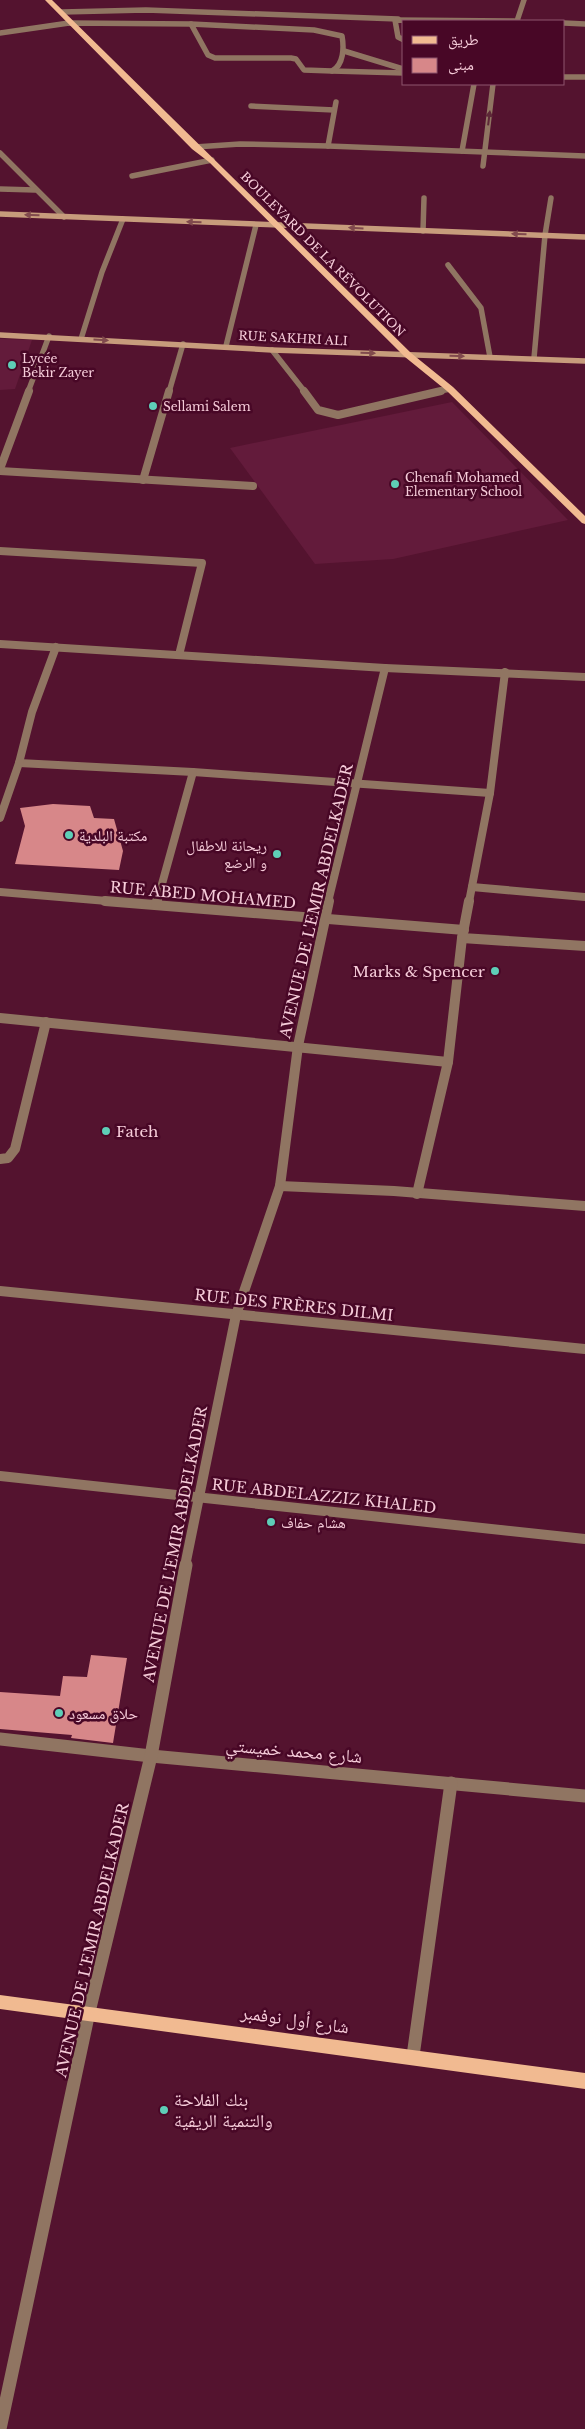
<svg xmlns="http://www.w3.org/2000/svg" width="585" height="2429" viewBox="0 0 585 2429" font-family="'Libre Baskerville','Noto Naskh Arabic',serif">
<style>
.built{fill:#631b3b}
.building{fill:#d78789}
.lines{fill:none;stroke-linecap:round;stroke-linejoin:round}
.street-far3{stroke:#907562;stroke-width:5.5}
.street-far2{stroke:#907562;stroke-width:8}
.street-far1{stroke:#907562;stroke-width:10}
.street{stroke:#907562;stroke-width:13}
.secondary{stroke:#c79c7c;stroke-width:5.5}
.primary{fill:#f1ba91;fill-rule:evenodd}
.oneway{fill:#5e2838}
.oneway2{fill:#814a4d}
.poi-dot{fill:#5eceb7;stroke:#480726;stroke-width:2}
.labels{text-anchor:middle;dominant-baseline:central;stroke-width:5;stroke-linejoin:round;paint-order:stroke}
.far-street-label{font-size:12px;fill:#f6ccd9;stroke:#480726}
.far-poi-label{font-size:12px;fill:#f6ccd9;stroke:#480726;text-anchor:start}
.poi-label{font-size:15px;fill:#f6ccd9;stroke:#480726;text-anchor:start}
.street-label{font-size:15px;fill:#f6ccd9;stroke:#480726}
.near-street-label{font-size:18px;fill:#f6ccd9;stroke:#480726}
.near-poi-label{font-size:18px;fill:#f6ccd9;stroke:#480726;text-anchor:start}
</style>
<rect width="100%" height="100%" fill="#54132f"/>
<!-- built -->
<g class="built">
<path d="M0,339L32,340L15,389L0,390Z"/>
<path d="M452,402L568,520L393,559L315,564L230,448Z"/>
</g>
<!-- building -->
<g class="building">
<path d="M53,804L90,806L94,818L114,819L123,851L119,870L15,864L25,826L20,808Z"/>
<path d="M91,1655L127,1658L113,1743L71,1738L72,1735L0,1729V1692L60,1696L63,1676L87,1677Z"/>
</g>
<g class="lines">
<!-- street-far3 -->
<g class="street-far3">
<path d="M62,12L146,10L398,19"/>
<path d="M517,21L524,0"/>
<path d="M564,23L585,24"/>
<path d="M191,24L314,30L342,36C344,47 344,65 332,71L304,70L296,59L291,58H215L208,55Z"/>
<path d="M0,33L69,23L191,24"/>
<path d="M404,40L398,37L395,20L514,21"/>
<path d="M344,51L403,69"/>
<path d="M332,71L404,73"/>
<path d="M564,77H585"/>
<path d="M251,106L334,110"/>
<path d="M328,146L336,102"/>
<path d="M195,147L240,144L328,146L585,156"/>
<path d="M462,151L474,84"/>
<path d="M0,153L64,217"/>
<path d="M483,166L493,84"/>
<path d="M132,176L212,160"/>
<path d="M0,189L35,190"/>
<path d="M423,231L424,198"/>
<path d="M448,265L481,308L490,357"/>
<path d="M81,339L102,272L123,219"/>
<path d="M226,346L256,225"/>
<path d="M272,350L305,392"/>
<path d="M534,358L545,235L551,198"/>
<path d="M28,392L49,336"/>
<path d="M169,392L183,344"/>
<path d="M435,392L450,389"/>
</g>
<!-- street-far2 -->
<g class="street-far2">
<path d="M304,391L318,410L338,415L441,391"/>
<path d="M0,469L29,391"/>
<path d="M0,471L253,486"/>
<path d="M143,480L169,391"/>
<path d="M0,551L202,563L179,655"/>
<path d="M0,644L385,668L585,677"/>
<path d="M19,763L193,772L490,793"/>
<path d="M0,818L19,763L32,712L56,647"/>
<path d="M472,887L585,897"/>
<path d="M0,892L119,902"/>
<path d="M157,902L193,772"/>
<path d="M328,902L385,668"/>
<path d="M469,902L490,793L505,672"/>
</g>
<!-- street-far1 -->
<g class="street-far1">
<path d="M105,901L464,930"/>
<path d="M156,905L157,901"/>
<path d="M462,938L585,946"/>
<path d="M0,1018L448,1062"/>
<path d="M0,1159L8,1158L15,1149L46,1022"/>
<path d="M280,1186L394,1191L585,1206"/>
<path d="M417,1194L448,1062L462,938L469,901"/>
<path d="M0,1291L585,1349"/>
<path d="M0,1476L585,1539"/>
<path d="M185,1566L236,1315L280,1186L298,1046L329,901"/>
</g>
<!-- street -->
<g class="street">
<path d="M0,1739L151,1756L585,1796"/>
<path d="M413,2056L451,1783"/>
<path d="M0,2429L89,2012L151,1756L186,1565"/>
</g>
<!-- secondary -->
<g class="secondary">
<path d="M0,214L585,237"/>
<path d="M0,335L272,350L585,361"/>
</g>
<!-- primary -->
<g class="primary">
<path d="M45,0H52L411,353L453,387L585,516V524L582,523L447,391L405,357L209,162L192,149Z"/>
<path d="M0,1995L585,2073V2089L0,2009Z"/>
</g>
</g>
<!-- one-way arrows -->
<defs><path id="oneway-solid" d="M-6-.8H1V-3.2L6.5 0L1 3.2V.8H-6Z" transform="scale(1.25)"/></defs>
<use class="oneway" href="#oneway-solid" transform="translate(489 118) rotate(-83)"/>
<g class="oneway2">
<use href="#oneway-solid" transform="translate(32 215) rotate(-178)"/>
<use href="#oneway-solid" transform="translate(194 222) rotate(-178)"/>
<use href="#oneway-solid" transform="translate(356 228) rotate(-177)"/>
<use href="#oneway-solid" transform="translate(519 234) rotate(-178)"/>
<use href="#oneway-solid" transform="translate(101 340) rotate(3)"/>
<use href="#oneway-solid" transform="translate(368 353) rotate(2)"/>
<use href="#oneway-solid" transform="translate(457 356) rotate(1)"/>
</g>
<!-- markers -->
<g class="poi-dot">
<circle cx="12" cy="365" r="5"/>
<circle cx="153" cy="406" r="5"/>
<circle cx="395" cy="484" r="5"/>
<circle cx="69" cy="835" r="5"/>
<circle cx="277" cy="854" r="5"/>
<circle cx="495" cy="971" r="5"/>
<circle cx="106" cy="1131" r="5"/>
<circle cx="271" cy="1522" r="5"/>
<circle cx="59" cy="1713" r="5"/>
<circle cx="164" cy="2110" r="5"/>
</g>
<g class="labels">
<!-- far-street labels -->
<g class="far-street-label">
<text transform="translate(323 254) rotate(45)">BOULEVARD DE LA RÉVOLUTION</text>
<text transform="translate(293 338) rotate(3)">RUE SAKHRI ALI</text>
</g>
<!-- far-poi labels -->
<g class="far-poi-label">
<text x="22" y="358">Lycée<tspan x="22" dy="14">Bekir Zayer</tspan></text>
<text x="163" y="406">Sellami Salem</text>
<text x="405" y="477">Chenafi Mohamed<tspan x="405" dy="14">Elementary School</tspan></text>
</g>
<!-- poi labels -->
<g class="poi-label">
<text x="79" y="835">مكتبة البلدية</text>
<text x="267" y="845" text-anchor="end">ريحانة للاطفال<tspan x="267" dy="17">و الرضع</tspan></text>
<text x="485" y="971" text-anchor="end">Marks &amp; Spencer</text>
<text x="116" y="1131">Fateh</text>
<text x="281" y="1522">هشام حفاف</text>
<text x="69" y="1713">حلاق مسعود</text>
</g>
<!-- street labels -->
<g class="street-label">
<text transform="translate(203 895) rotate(5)">RUE ABED MOHAMED</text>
<text transform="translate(316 901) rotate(-77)">AVENUE DE L'EMIR ABDELKADER</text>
<text transform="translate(294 1305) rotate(6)">RUE DES FRÈRES DILMI</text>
<text transform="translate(324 1496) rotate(6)">RUE ABDELAZZIZ KHALED</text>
<text transform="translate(175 1544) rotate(-79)">AVENUE DE L'EMIR ABDELKADER</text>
<text transform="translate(92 1940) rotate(-77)">AVENUE DE L'EMIR ABDELKADER</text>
</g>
<!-- near-street labels -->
<g class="near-street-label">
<text transform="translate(294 1751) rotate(5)">شارع محمد خميستي</text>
<text transform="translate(295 2020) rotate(8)">شارع أول نوفمبر</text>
</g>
<!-- near-poi labels -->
<g class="near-poi-label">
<text x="174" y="2100">بنك الفلاحة<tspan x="174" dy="21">والتنمية الريفية</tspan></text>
</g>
</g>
<!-- legend -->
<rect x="402" y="20" width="162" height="65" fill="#480726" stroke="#8e566e"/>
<rect x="412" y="36" width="25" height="8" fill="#f1ba91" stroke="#8e566e"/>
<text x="448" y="45" font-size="15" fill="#f6ccd9">طريق</text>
<rect x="412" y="58" width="25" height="15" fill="#d78789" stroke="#8e566e"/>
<text x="448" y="70" font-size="15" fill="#f6ccd9">مبنى</text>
</svg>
